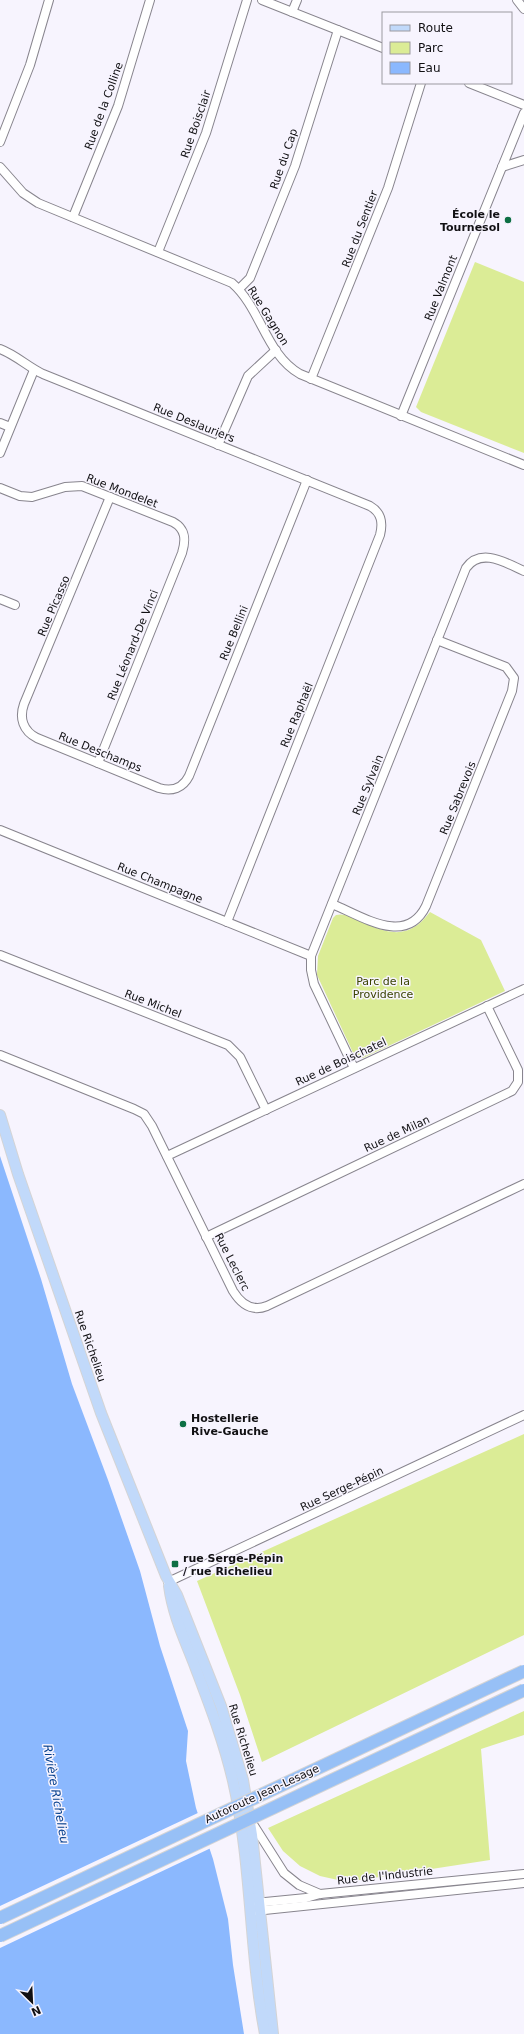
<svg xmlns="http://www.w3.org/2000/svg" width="524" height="2034" viewBox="0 0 524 2034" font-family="'DejaVu Sans',sans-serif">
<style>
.green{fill:#dbec96}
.water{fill:#8bb8fe}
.pier{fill:#f7f4fe}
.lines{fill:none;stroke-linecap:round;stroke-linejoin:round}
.minor-casing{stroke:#88858e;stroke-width:10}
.major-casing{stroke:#d4d4d5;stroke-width:12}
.minor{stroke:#fff;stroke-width:8}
.major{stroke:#c1d9fa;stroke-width:10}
.highway-bridge-casing{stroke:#d4d4d5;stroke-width:14;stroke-linecap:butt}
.highway-bridge{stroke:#97c0f6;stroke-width:12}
.poi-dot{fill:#0d6f44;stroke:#f7f4fe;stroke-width:1.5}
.labels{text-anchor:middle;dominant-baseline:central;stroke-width:3;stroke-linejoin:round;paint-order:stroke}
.street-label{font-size:11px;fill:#111013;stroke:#f7f4fe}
.poi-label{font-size:11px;font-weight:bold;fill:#111013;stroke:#f7f4fe;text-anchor:start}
.park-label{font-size:11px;fill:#3a4300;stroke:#f7f4fe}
.water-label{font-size:12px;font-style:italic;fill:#053f8d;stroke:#f7f4fe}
</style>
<rect width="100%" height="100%" fill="#f7f4fe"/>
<!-- green -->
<g class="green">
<path d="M475,262L524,282V453L421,412L416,407Z"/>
<path d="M430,912L481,940L505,991L363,1058L355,1057L317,975L318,956L333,918L336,915C344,913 350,917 357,920C387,933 407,942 430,912Z"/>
<path d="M524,1434V1635L262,1762L240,1695L197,1581Z"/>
<path d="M524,1711V1735L481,1749L490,1860L347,1882L320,1876L300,1866L283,1851L268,1828Z"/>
</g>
<!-- water -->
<path class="water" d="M0,1156L41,1279L72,1384L108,1480L140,1571L160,1646L188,1731L186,1761L196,1808L213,1859L228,1919L233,1965L244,2034H0Z"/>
<!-- pier -->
<path class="pier" d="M200,1812L211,1848L0,1948V1906Z"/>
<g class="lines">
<!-- minor casing -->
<g class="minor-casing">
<g id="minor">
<path d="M262,0L383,48"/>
<path d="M517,0L524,9"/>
<path d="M292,12L297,0"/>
<path d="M469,83L524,105"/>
<path d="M0,142L30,65L49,0"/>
<path d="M0,167L23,193L38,203L232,283C261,308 266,355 300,374L524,465"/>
<path d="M502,167L524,160"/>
<path d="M73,217L118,106L150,0"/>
<path d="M158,252L206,133L247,0"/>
<path d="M239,289L250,278L295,166L338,30"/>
<path d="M0,349C16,355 28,367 43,374L370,506C382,513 383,523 380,535L227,922"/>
<path d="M311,379L388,188L421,83"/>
<path d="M401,416L524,113"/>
<path d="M0,423L10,427"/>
<path d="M218,445L248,376L276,350"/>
<path d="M0,453L34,370"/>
<path d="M0,488L20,496L32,497L65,487L82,486L173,522C186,529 186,540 182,553L98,763"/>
<path d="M110,497L24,704C19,718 23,731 37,738L159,788C172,792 183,788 189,776L307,480"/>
<path d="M0,599L15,605"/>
<path d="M0,830L311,956"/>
<path d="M332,904C362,916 406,947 426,906L512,691L514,678L506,667L437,640"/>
<path d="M0,955L228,1045L240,1057L266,1110"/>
<path d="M0,1055L134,1109L144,1114L152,1126L233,1291C241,1304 252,1312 267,1306L524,1184"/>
<path d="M354,1068L314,984L311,970V956L466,568C481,547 506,563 524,571"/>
<path d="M167,1156L524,989"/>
<path d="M206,1237L512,1091L518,1082V1070L487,1006"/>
<path d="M168,1582L524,1415"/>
<path d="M251,1821L284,1873L299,1885L320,1894"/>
<path d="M255,1903L306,1898L320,1894L524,1874"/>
<path d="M255,1911L524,1883"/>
</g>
</g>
<!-- major casing -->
<g class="major-casing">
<g id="major">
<path d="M0,1115L18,1174L101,1413L166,1576L177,1595L221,1706L243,1780L252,1835L273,2034"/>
<path d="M169,1586C173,1616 185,1640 196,1669C210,1706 224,1742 233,1781C252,1864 249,1951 265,2034"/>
</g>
</g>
<!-- minor -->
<use href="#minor" class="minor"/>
<!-- major -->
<use href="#major" class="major"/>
<!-- highway-bridge casing -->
<g class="highway-bridge-casing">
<g id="highway-bridge">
<path d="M0,1918L524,1671"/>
<path d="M0,1936L524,1690"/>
</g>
</g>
<!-- highway-bridge -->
<use href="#highway-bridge" class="highway-bridge"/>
</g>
<!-- markers -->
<g class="poi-dot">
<circle cx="508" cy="220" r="4"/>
<circle cx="183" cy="1424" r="4"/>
<rect x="171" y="1560" width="8" height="8" rx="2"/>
</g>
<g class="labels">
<!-- street labels -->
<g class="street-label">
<text transform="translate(104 106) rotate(-70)">Rue de la Colline</text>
<text transform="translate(196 124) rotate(-71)">Rue Boisclair</text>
<text transform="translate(284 159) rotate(-71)">Rue du Cap</text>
<text transform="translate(360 229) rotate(-69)">Rue du Sentier</text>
<text transform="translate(441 288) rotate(-68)">Rue Valmont</text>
<text transform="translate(268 316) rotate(58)">Rue Gagnon</text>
<text transform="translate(194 423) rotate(22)">Rue Deslauriers</text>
<text transform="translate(122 491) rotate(21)">Rue Mondelet</text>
<text transform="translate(54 606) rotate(-67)">Rue Picasso</text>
<text transform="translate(234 633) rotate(-68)">Rue Bellini</text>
<text transform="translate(133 645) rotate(-68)">Rue Léonard-De Vinci</text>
<text transform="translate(297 715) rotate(-68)">Rue Raphaël</text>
<text transform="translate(100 752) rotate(22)">Rue Deschamps</text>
<text transform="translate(368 785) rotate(-68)">Rue Sylvain</text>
<text transform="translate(458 798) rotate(-68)">Rue Sabrevois</text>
<text transform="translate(160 883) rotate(22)">Rue Champagne</text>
<text transform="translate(153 1004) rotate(21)">Rue Michel</text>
<text transform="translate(341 1062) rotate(-25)">Rue de Boischatel</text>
<text transform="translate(397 1134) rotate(-25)">Rue de Milan</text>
<text transform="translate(232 1262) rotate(63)">Rue Leclerc</text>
<text transform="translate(90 1346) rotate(71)">Rue Richelieu</text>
<text transform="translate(342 1489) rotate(-25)">Rue Serge-Pépin</text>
<text transform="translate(243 1740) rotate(73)">Rue Richelieu</text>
<text transform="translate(262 1794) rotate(-25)">Autoroute Jean-Lesage</text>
<text transform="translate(385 1876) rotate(-6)">Rue de l'Industrie</text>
</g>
<!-- poi labels -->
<g class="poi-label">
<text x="500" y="214" text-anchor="end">École le<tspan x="500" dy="13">Tournesol</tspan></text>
<text x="191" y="1418">Hostellerie<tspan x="191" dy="13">Rive-Gauche</tspan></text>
<text x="183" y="1558">rue Serge-Pépin<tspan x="183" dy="13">/ rue Richelieu</tspan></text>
</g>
<!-- park labels -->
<g class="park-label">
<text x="383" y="981">Parc de la<tspan x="383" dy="13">Providence</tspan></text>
</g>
<!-- water labels -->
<g class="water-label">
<text transform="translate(56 1794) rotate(80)">Rivière Richelieu</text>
</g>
</g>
<!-- legend -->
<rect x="382" y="12" width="130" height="72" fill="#f7f4fe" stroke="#9b99a0"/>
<rect x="390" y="25" width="20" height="6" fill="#c1d9fa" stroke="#9b99a0"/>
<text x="418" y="32" font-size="12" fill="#111013">Route</text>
<rect x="390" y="42" width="20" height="12" fill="#dbec96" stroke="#9b99a0"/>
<text x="418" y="52" font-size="12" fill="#111013">Parc</text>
<rect x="390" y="62" width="20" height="12" fill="#8bb8fe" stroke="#9b99a0"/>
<text x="418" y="72" font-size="12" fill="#111013">Eau</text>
<!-- north arrow -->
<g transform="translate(32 2002) rotate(156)" stroke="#f7f4fe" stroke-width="3" paint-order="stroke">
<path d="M0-3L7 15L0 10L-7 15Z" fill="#111013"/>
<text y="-6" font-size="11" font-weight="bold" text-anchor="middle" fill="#111013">N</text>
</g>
</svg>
